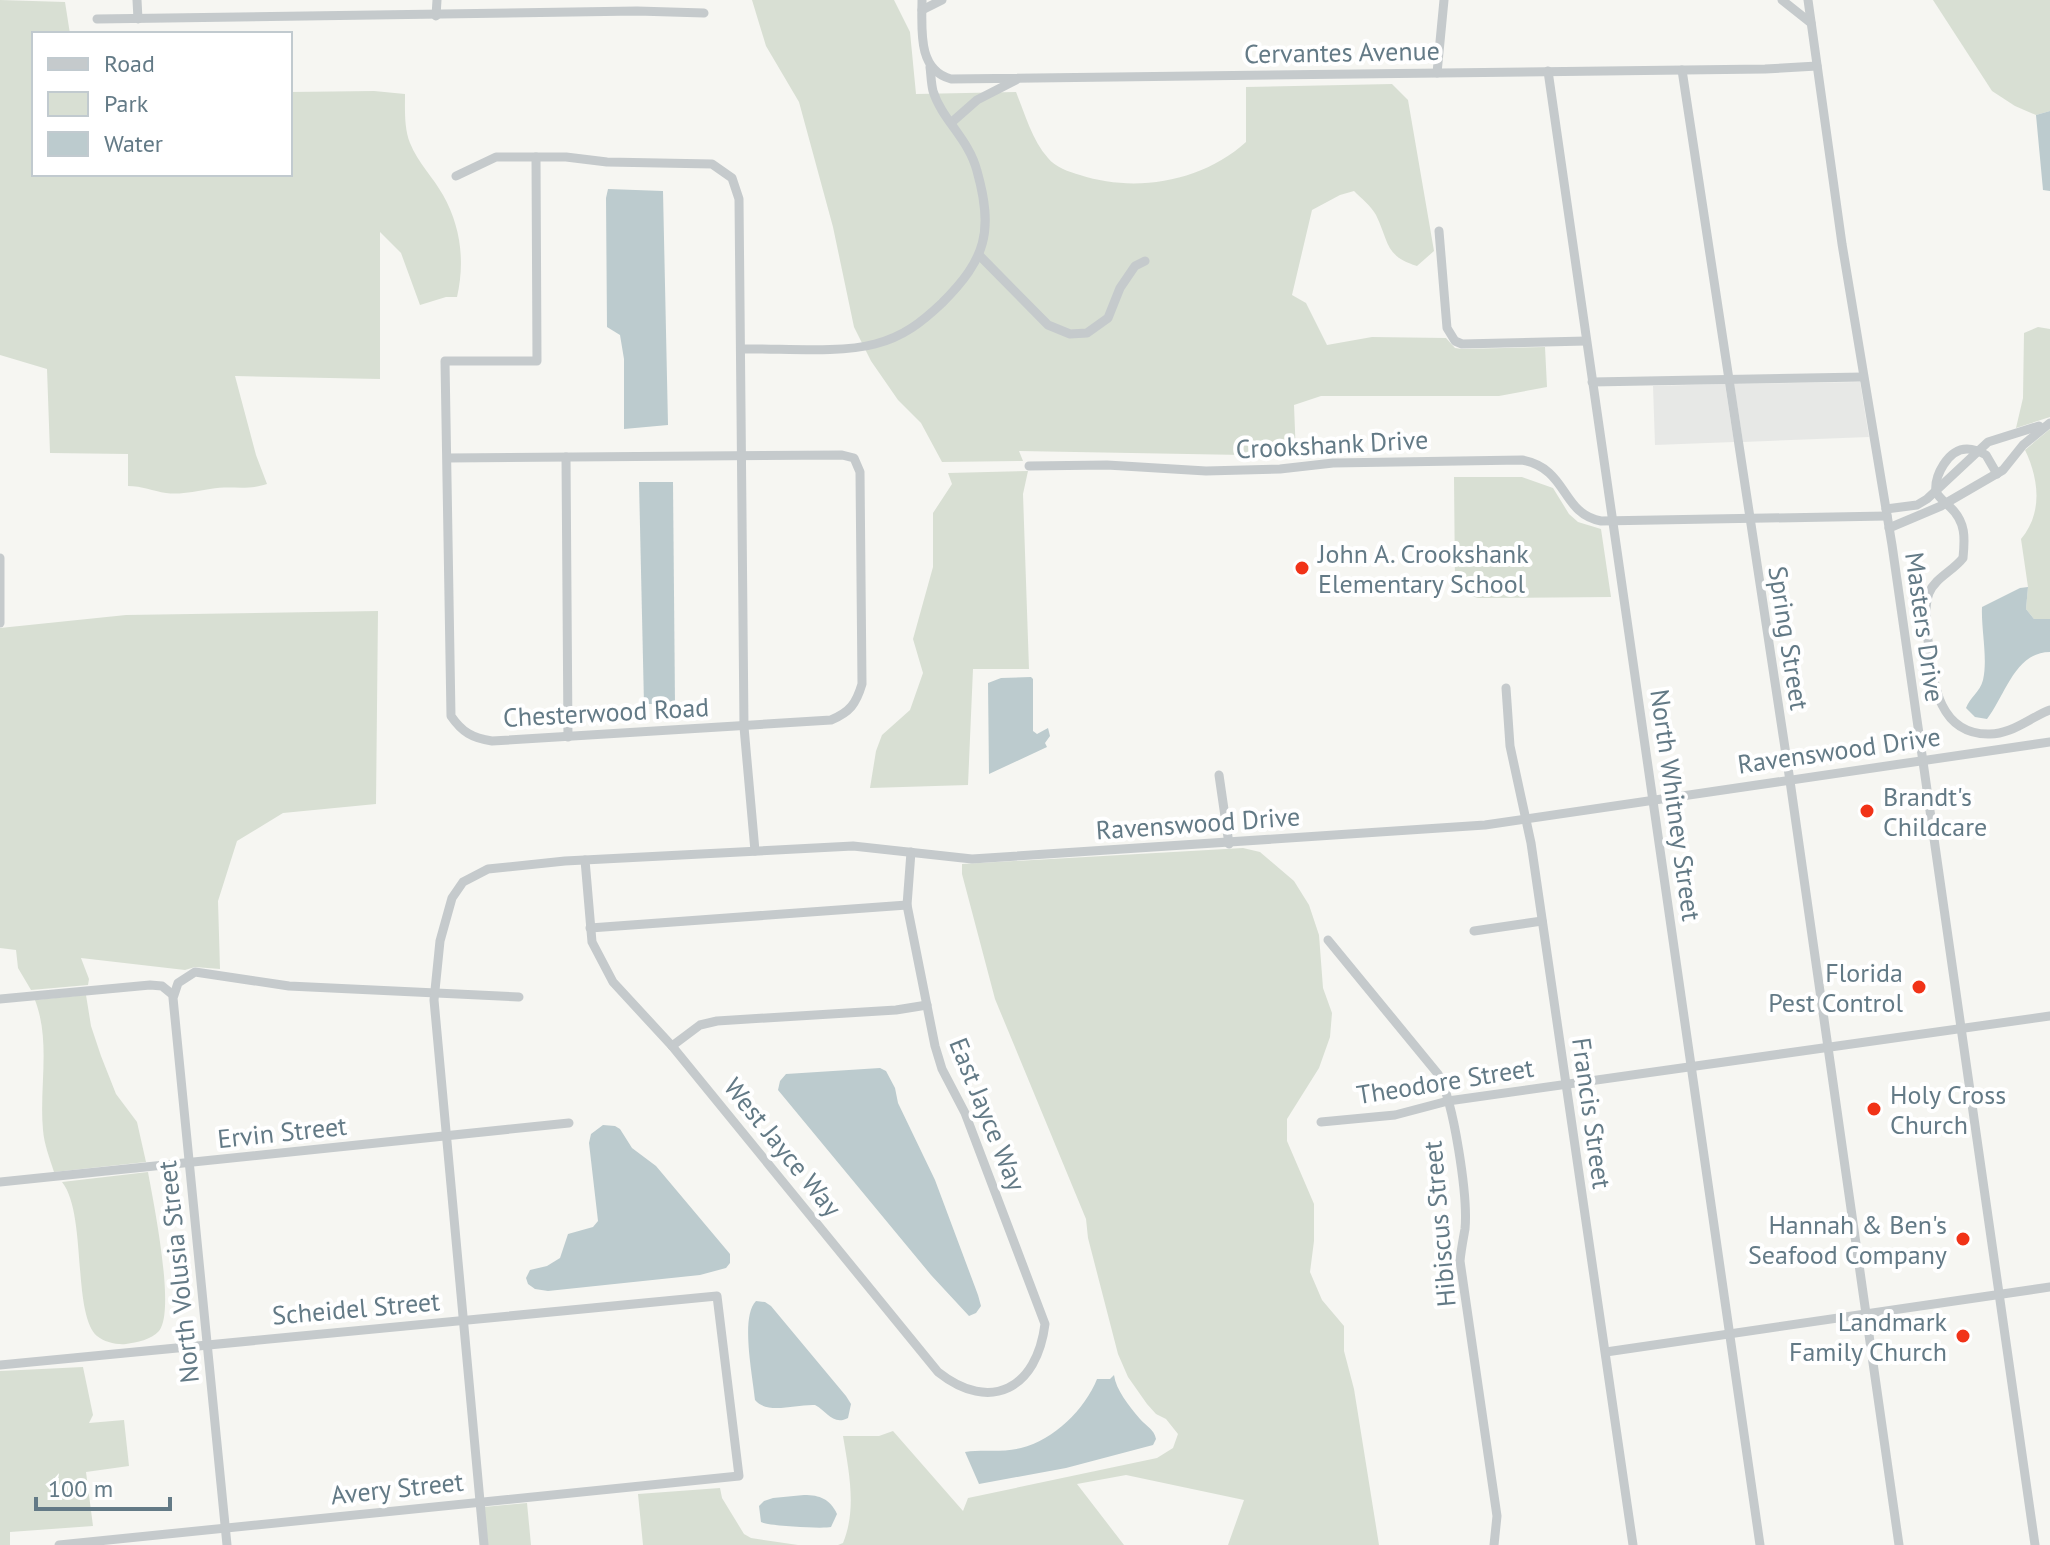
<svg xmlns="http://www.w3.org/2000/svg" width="2050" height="1545" viewBox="0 0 2050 1545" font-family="'PT Sans',sans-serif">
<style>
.built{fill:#e7e8e6}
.green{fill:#d8dfd3}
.water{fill:#bccbce}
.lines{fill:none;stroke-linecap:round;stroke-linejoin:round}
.minor{stroke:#c5cacc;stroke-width:9}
.poi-dot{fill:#f13318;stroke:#fff;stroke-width:3}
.labels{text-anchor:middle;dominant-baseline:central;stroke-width:8;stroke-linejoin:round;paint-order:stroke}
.street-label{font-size:26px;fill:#637a86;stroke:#fff}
.poi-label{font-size:26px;fill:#637a86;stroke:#fff;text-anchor:start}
</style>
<rect width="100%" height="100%" fill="#f6f6f2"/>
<!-- built -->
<g class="built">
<path d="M1860,382L1869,437L1743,442L1734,384Z"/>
<path d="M1725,384L1734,442L1655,445L1653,386Z"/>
</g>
<!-- green -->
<g class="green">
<path d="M0,0L65,2L70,34H34V174H290V92L374,91L405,94C405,110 404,128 410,143C418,163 433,177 443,195C461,227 465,262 457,297H446L420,305L401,253L380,232V379L235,376L256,455L267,484C246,491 231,485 210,489C195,491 182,495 166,493C153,491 142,486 128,486V454L50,453L47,369L0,355Z"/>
<path d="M752,0H894L910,32L916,94L1016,92C1025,114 1032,140 1048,158C1055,167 1069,172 1080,175C1135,193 1202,182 1246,142V87L1392,84L1408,100L1434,251L1417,266C1384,256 1389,241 1376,215C1371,206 1361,198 1354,191L1340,195L1312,210L1292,295L1306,303L1327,345L1372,337L1446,338L1455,348L1462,349L1545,347L1547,387L1499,396H1321L1294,405L1296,456L1019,451L1023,461L942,462L921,423L898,400L871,361L854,327L833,227L799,102L766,46Z"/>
<path d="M1933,0H2050V111L2036,115L2015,106L1992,91Z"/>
<path d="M2038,327L2050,329V417L2016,428L2023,398L2024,333Z"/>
<path d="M2050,429V619H2034L2026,609L2028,587L2021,539C2043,513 2039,479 2025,450Z"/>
<path d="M1028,471L1023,494L1029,669H973L968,785L870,788L876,751L882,735L910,710L923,673L913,639L933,567V513L952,484L948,473Z"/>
<path d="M1454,477H1522L1553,488L1569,514L1578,522L1601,529L1611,597L1478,598L1458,592L1455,584Z"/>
<path d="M378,611L376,804L283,813L237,841L218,901L220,969L195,967L185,970L81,958L89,979L88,985L31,990L18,968L16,950L0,948V628L126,615Z"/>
<path d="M1243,848L1260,852L1294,881L1309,905L1319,935L1323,988L1332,1013L1330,1037L1319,1068L1287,1119V1141L1314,1204V1241L1310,1272L1322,1300L1344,1326V1351L1354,1389L1379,1545H1228L1244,1500L1126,1475L1077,1484L1124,1545H838L843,1543C857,1509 849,1472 843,1436H879L893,1431L963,1511L968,1498L1157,1458L1173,1448L1178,1434L1166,1419L1156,1414L1147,1404L1128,1377L1118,1354L1088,1238L1086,1219L995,999L962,874V864Z"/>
<path d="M86,995L91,1026L101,1056L116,1094L137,1122L146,1162L54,1172C50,1159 44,1144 43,1130C39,1087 51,1042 35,1000Z"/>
<path d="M148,1172C153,1200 176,1311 159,1331C151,1340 137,1342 126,1344C117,1345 104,1342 97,1336C72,1314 87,1213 62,1182Z"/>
<path d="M83,1367L93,1415L89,1423L124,1420L129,1466L86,1472L93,1526L10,1532V1545H0V1371Z"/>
<path d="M720,1488L722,1498L744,1534L751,1538L798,1545H643L638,1494Z"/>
<path d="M527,1503L531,1545H488L484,1507Z"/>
</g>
<!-- water -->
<g class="water">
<path d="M2050,111V191L2043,190L2036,115Z"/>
<path d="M608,189L663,191L668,425L624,429V359L620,335L607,327L606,198Z"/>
<path d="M639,482H673L675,704H644Z"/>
<path d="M2028,587L2026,609L2034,619H2050V652C2015,652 2005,696 1987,719L1975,717L1966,708C1970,697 1980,692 1983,680C1988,658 1981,630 1982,607L2020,588Z"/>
<path d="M1031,677L1033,679V731L1037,734L1048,728L1050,736L1045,743L1047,747L989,774L988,683L1001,678Z"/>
<path d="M880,1068L886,1071L895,1088L898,1103L935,1180L978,1295L981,1306L976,1313L969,1316L931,1275L778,1090L780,1081L786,1074Z"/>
<path d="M603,1125L615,1126L620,1129L632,1148L656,1166L730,1254V1263L726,1268L700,1275L548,1291L535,1289L528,1284L526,1278L530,1270L547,1266L560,1258L568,1234L593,1227L598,1221L589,1143L591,1134Z"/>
<path d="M756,1301L765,1302L771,1306L846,1396L851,1404L848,1418C833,1426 827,1411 815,1405C796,1404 767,1415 755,1400C753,1377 740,1317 756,1301Z"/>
<path d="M1114,1375C1116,1390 1129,1406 1140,1419C1147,1427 1154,1429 1156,1439L1153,1445L1066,1468L979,1484L965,1452C983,1449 1002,1453 1021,1448C1054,1440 1085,1409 1097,1379H1110Z"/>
<path d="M804,1495C820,1495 830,1499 837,1514L831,1527C823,1529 767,1526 761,1522L759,1506L764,1501L773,1498Z"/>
</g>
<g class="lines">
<!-- minor -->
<g class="minor">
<path d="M137,0L138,19"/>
<path d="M922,0C922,29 917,70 951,79L1765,69L1817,66"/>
<path d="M1782,0L1811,23"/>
<path d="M1808,0L1842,244L1892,545L2035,1545"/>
<path d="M922,10L942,0"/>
<path d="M436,16L437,0"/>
<path d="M97,19L637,11L704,13"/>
<path d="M1682,70L1790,781L1899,1545"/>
<path d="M1548,71L1760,1545"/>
<path d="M1437,73L1444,0"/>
<path d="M952,122L977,100L1016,80"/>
<path d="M456,176L496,157H566L607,162L712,164L732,178L739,199L744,727L755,851"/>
<path d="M1439,231L1447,328L1455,341L1462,344L1586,341"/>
<path d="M979,255L1048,325L1070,334L1087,333L1108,318L1120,288L1135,266L1145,261"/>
<path d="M741,349C780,348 838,354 875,344C903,337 922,322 942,303C986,259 994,231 977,171C969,139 942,120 933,91C931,83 931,74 930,67"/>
<path d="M1592,382L1863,377"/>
<path d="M566,457L568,737"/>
<path d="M447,458L842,455L854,458L860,472L862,684C856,704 850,712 831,720L492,741C472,738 462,732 451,716L445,361H537L536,157"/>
<path d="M1029,466L1107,465L1206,471L1280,469L1333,463L1522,460C1569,469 1560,513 1601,521L1887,516"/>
<path d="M1997,474L1986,455C1981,452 1974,449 1967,449C1948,449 1934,476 1936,492C1940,499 1945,502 1950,507C1966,522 1965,538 1963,558C1953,571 1935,578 1929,593C1923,610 1927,631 1929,648C1933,685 1940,734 1988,734C2011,735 2029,718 2050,710"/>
<path d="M1886,509L1917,505L1927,499L1988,442L2039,426"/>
<path d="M1889,528L1941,506L2003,470L2023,445L2050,423"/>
<path d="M0,558V623"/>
<path d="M1506,688L1510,746L1531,843L1633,1545"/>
<path d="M1219,775L1229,844"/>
<path d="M585,860L592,942L613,982L672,1046L938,1372C991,1414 1037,1388 1045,1324L965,1113L942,1069L935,1046L907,905L911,852"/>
<path d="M590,928L907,905"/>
<path d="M1474,931L1542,921"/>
<path d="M1328,940L1438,1074C1454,1101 1468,1197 1465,1229C1463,1240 1461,1250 1460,1261L1497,1516L1494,1545"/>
<path d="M0,999L150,985L162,986L173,995"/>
<path d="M672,1046L700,1025L717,1021L896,1010L927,1005"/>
<path d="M1321,1122L1395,1115L1448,1101L2050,1016"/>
<path d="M0,1182L569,1123"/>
<path d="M1606,1352L2050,1287"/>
<path d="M0,1365L717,1296L739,1476L59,1545"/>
<path d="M227,1545L173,998L178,983L195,972L289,986L519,997"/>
<path d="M484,1545L434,1000L440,941L452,898L463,882L488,869L565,861L853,846L972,859L1485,825L2050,742"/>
</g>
</g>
<!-- markers -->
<g class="poi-dot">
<circle cx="1302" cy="568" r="8"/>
<circle cx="1867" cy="811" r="8"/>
<circle cx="1919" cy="987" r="8"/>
<circle cx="1874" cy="1109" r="8"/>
<circle cx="1963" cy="1239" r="8"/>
<circle cx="1963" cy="1336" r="8"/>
</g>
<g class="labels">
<!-- street labels -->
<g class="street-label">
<text transform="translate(1342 52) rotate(-1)">Cervantes Avenue</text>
<text transform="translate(1332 444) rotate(-3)">Crookshank Drive</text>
<text transform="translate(1925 627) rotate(82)">Masters Drive</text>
<text transform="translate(1789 638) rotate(81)">Spring Street</text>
<text transform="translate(606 712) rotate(-3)">Chesterwood Road</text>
<text transform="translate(1839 750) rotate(-8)">Ravenswood Drive</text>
<text transform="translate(1676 805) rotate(82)">North Whitney Street</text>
<text transform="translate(1198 823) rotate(-4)">Ravenswood Drive</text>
<text transform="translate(1445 1081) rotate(-9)">Theodore Street</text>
<text transform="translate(1592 1113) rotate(82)">Francis Street</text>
<text transform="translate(988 1114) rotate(68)">East Jayce Way</text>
<text transform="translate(282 1132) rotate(-6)">Ervin Street</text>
<text transform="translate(783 1147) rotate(51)">West Jayce Way</text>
<text transform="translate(1439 1224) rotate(-95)">Hibiscus Street</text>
<text transform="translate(178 1272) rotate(-96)">North Volusia Street</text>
<text transform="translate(356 1308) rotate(-5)">Scheidel Street</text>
<text transform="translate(397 1488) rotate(-6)">Avery Street</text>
</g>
<!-- poi labels -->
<g class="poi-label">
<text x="1318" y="553">John A. Crookshank<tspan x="1318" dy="30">Elementary School</tspan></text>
<text x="1883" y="796">Brandt's<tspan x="1883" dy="30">Childcare</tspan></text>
<text x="1903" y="972" text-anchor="end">Florida<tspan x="1903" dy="30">Pest Control</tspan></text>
<text x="1890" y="1094">Holy Cross<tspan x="1890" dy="30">Church</tspan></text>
<text x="1947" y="1224" text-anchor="end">Hannah &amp; Ben's<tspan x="1947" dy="30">Seafood Company</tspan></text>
<text x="1947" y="1321" text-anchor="end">Landmark<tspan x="1947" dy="30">Family Church</tspan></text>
</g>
</g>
<!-- legend -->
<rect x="32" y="32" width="260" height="144" fill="#ffffff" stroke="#c1cacf" stroke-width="2"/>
<rect x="48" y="58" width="40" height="12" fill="#c5cacc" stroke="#c1cacf" stroke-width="2"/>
<text x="104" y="72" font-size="24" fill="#637a86">Road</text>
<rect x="48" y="92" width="40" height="24" fill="#d8dfd3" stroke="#c1cacf" stroke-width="2"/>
<text x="104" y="112" font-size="24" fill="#637a86">Park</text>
<rect x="48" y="132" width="40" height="24" fill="#bccbce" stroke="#c1cacf" stroke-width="2"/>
<text x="104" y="152" font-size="24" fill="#637a86">Water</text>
<!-- scale -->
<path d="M36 1497v12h134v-12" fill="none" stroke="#637a86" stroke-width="4"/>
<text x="48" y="1497" font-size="24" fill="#637a86" stroke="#ffffff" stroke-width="6" paint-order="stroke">100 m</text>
</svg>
